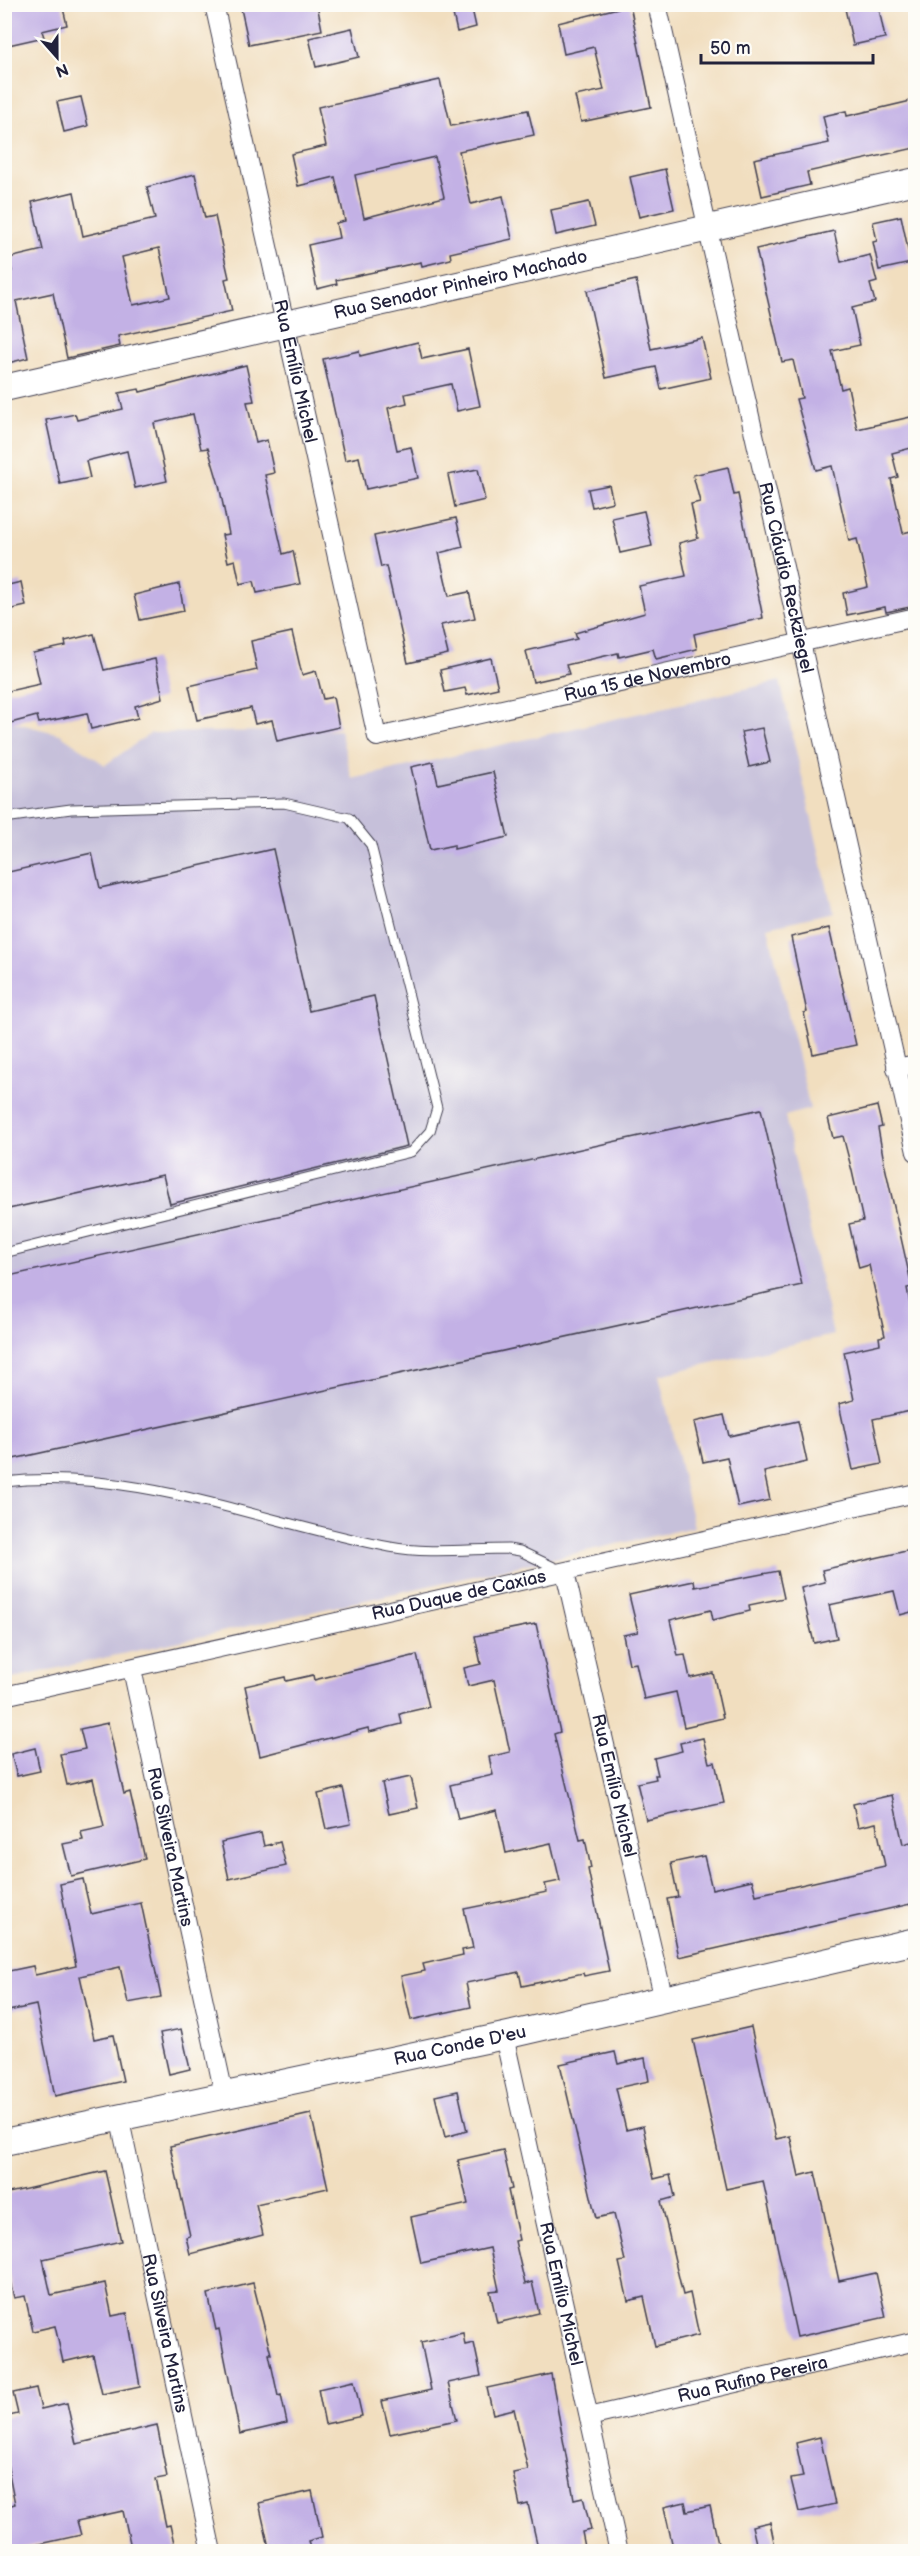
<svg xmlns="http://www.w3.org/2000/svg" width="920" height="2556" viewBox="0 0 920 2556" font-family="'Balsamiq Sans',sans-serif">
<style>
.industrial{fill:#c6c0da}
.building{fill:#c3b1e5;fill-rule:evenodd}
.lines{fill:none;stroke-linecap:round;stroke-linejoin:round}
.lane-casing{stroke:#413e4f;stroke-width:11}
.street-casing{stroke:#413e4f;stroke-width:20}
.secondary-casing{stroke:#413e4f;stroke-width:28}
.lane{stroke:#fff;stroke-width:9}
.street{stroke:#fff;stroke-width:18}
.secondary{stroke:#fff;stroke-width:26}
.labels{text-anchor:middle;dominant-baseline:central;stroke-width:6;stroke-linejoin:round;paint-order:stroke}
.street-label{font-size:18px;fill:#22223b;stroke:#fdfcf7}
</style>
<rect width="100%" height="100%" fill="#fdfcf7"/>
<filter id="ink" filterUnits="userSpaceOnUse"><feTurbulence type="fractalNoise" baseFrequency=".0167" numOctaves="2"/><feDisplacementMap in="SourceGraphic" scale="12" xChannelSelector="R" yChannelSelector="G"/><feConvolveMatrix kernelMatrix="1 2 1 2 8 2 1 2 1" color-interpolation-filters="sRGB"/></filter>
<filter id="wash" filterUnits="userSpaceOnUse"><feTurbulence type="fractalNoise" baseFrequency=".008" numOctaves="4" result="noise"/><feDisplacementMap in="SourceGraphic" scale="24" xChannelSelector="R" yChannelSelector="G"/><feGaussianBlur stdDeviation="1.35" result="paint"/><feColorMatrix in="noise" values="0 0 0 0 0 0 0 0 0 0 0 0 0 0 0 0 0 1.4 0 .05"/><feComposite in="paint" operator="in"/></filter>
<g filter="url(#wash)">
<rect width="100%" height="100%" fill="#f1debf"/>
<!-- industrial -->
<path class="industrial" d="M780,681L833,912L768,927L810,1109L785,1116L833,1335L659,1375L694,1527L9,1679L4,1660V720L60,734L105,765L151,733L340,730L352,779Z"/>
<g id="blocks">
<!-- building -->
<g class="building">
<path d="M4,4H62L67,25L42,31L44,37L4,46Z"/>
<path d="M240,4H317L322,30L249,45Z"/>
<path d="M844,4H878L885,38L853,45Z"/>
<path d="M630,5L651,107L581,122L575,96L604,90L594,47L564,54L558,23Z"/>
<path d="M472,9L476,27L457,32L453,14Z"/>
<path d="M352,28L359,57L316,67L309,38Z"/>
<path d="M440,80L451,126L528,110L534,135L459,151L471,204L503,196L512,239L450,253L451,259L422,266L421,262L336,280L337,284L317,289L308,245L339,238L336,223L345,221L335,177L298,186L291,154L326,146L318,107ZM435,157L444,197L364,218L355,175Z"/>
<path d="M81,97L88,126L64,132L57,102Z"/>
<path d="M915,100V148L807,172L810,185L762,196L754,159L829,143L823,116L846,111L847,116Z"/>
<path d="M665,169L674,209L639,217L630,177Z"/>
<path d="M195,174L205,218L215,216L229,278L225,279L232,311L118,336L120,346L67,358L53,293L16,301L28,358L4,364V287H7L4,272L12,271L9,258L43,250L32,202L74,192L83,236L155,219L147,187ZM159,248L170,297L133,305L122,257Z"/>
<path d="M589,202L595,226L556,235L551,210Z"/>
<path d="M901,216L911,263L879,270L873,242L877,241L873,222Z"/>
<path d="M834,231L841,262L870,255L877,282L870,284L875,302L852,308L860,345L832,351L841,389L848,387L857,429L915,416V447L892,453L898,477L891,479L903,533L915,530V606L886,612L885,607L847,615L843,593L868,587L857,539L849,541L832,466L816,470L796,399L802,398L793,360L782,362L756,249Z"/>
<path d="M636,280L651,349L702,338L711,378L661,389L656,367L606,378L587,291Z"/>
<path d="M418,342L422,359L468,349L480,406L457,411L451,384L405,394L407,403L388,408L397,450L411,447L418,478L366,489L359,457L345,460L323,359L359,351L360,356Z"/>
<path d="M246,365L254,401L247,402L256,443L267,440L274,473L265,475L283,554L293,551L300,584L257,593L254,581L240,584L235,560L228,562L222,535L229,534L219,485L208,448L201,449L193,414L154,423L167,481L135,488L127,451L86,461L90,478L60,484L46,420L75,414L77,420L123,409L119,393L139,389L140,392Z"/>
<path d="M728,467L734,495L738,494L763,618L694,634L697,649L656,659L653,649L619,657L618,653L566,665L569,674L533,682L526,651L577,639L575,633L645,613L639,586L686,576L679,543L698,538L691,504L700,502L693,475Z"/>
<path d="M478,469L485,500L455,507L448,475Z"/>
<path d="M609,485L613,502L592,507L588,489Z"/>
<path d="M644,511L652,546L620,553L612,518Z"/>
<path d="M456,518L463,547L439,553L449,596L469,592L475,618L441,625L448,654L408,663L386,566L381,567L374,536Z"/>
<path d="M21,582L26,606L4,611V586Z"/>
<path d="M179,584L184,611L140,620L134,595Z"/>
<path d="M292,632L302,675L316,671L323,699L333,697L339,727L277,741L272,720L255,724L251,708L197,720L189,686L257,670L251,641Z"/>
<path d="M94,634L104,670L155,659L163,698L135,706L138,718L91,729L87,713L39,723L37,716L7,724L4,692L40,684L33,653L66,646L65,641Z"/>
<path d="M491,658L498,688L467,695L465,688L445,692L440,670Z"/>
<path d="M762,728L770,762L749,767L741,732Z"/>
<path d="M433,762L438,784L493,772L508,837L454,849V845L430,850L411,767Z"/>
<path d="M273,849L309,1011L374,996L407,1146L170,1204L163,1175L4,1210V873L92,853L100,888Z"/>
<path d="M829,928L856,1045L813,1054L804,1013L807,1012L791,937Z"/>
<path d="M877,1106L882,1127L878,1128L884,1162L912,1287L907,1288L915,1329V1410L873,1419L882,1464L853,1470L839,1404L854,1400L844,1352L880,1344L879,1337L885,1336L869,1265L859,1268L849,1224L863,1221L852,1171L843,1136L833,1138L828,1118Z"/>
<path d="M761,1109L802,1285L4,1461V1277Z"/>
<path d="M724,1415L729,1436L798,1421L807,1462L764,1472L770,1500L738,1507L727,1457L703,1462L694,1422Z"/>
<path d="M915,1549V1611L900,1615L894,1591L829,1605L837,1638L814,1643L801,1588L825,1582L822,1570Z"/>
<path d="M778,1571L784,1598L749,1605L750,1611L713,1620L711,1610L670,1620L678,1656L685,1655L690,1678L713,1673L723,1718L684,1727L676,1692L644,1699L636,1663L629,1664L623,1635L638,1632L629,1595L694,1581L695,1587Z"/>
<path d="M536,1624L560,1732L554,1734L580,1840L585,1839L591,1868L588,1869L609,1971L584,1976L583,1973L522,1986L519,1972L466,1983L471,2007L411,2020L401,1976L425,1971L423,1964L463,1955L462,1950L473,1948L464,1909L547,1892L545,1884L560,1881L551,1843L506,1853L497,1810L458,1819L450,1785L493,1775L489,1757L510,1752L494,1680L468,1686L464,1668L481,1664L475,1636Z"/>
<path d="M417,1655L429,1707L403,1713L400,1714L402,1724L369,1732L368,1728L260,1756L245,1686L285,1677L286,1681L313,1675L314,1680Z"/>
<path d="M108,1723L124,1794L130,1792L145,1859L71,1876L63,1844L83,1840L81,1832L104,1827L93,1779L67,1785L60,1754L85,1749L80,1729Z"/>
<path d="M703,1738L709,1763L715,1762L724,1803L646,1820L637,1783L656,1779L655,1775H658L654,1758L682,1751L680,1743Z"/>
<path d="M35,1748L40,1771L17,1776L11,1754Z"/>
<path d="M411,1777L418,1808L389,1814L382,1783Z"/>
<path d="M343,1788L351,1824L326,1829L318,1794Z"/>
<path d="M892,1795L903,1844L915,1841V1903L679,1957L667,1899L678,1897L671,1863L704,1856L712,1889L752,1880L756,1895L885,1866L876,1823L858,1827L853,1804Z"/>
<path d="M261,1833L264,1846L280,1842L286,1866L229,1879L221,1842Z"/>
<path d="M83,1879L91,1914L141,1903L161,1997L128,2003L120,1967L80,1976L94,2039L113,2035L123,2081L55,2096L36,2005L4,2012V1972L33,1966L35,1975L76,1966L60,1884Z"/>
<path d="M751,2027L776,2139L790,2136L799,2176L815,2172L839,2281L876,2273L886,2317L797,2337L763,2181L726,2189L693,2040Z"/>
<path d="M181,2029L190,2069L169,2074L160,2033Z"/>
<path d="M615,2052L618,2064L645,2058L649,2081L616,2088L626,2130L643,2126L654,2179L670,2175L675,2197L661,2201L683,2295L690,2293L699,2335L655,2346L644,2297L628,2301L619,2262L625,2261L614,2214L596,2218L560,2064Z"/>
<path d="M458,2091L467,2131L445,2137L435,2096Z"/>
<path d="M311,2114L328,2188L256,2204L263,2235L190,2254L186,2237L190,2236L170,2146Z"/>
<path d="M503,2150L512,2189L508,2190L519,2240L515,2241L525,2284L532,2282L539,2313L497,2323L490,2291L499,2290L490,2248L421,2263L411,2217L468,2204L458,2160Z"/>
<path d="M105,2171L121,2241L43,2259L51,2295L105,2283L112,2316L127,2313L140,2386L102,2394L93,2355L63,2362L55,2326L33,2331L25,2296L14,2298L4,2257V2194Z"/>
<path d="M253,2283L271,2354H269L278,2396L281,2395L287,2423L240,2434L219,2329L216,2330L208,2294Z"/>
<path d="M463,2333L465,2345L474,2343L481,2376L448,2383L457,2420L390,2434L382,2401L431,2390L421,2342Z"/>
<path d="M551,2374L574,2499L583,2497L591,2530L582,2532L586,2552H539L528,2504L520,2506L513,2473L528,2470L514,2409L493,2414L487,2388Z"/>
<path d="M354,2381L362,2416L325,2424L318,2389Z"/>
<path d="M36,2388L41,2409L67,2403L76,2444L157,2425L167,2477L156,2479L166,2526L170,2525L176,2552H132L123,2511L77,2521L81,2535L4,2552V2507L15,2504L4,2448V2417L18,2414L13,2393Z"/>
<path d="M820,2437L835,2504L799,2512L791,2479L803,2477L796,2443Z"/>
<path d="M312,2491L322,2537L308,2541L311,2552H270L259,2503Z"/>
<path d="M685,2502L687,2511L710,2506L720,2552H674L664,2507Z"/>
<path d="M770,2522L776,2552H758L752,2526Z"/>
</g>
</g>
</g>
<g filter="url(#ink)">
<use href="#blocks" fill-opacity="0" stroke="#413e4f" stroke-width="1.5"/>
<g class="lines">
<!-- lane casing -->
<g class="lane-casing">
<g id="lane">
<path d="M4,818L71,809L284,803L349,818L371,845L437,1108L430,1131L411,1152L4,1253"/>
<path d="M4,1482C138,1467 261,1523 390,1547C427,1554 470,1549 508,1549L520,1551L560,1570"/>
</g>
</g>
<!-- street casing -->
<g class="street-casing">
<g id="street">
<path id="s1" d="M214,4L377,737L916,617"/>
<path id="s2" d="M657,4L916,1152"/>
<path d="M896,1068L916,1064"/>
<path id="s3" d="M565,1572L664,2000"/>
<path id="s4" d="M132,1669L224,2094"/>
<path id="s5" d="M4,1696L916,1493"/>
<path id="s6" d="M504,2036L619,2552"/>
<path id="s7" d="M119,2116L212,2552"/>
<path id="s8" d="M589,2417L916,2341"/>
</g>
</g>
<!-- secondary casing -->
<g class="secondary-casing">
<g id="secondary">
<path id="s9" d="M4,388L916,181"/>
<path id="s10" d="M4,2142L504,2036L916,1941"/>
</g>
</g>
<!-- lane -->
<use href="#lane" class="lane"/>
<!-- street -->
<use href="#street" class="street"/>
<!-- secondary -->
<use href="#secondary" class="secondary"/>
</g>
</g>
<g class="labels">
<!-- street labels -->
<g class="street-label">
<text stroke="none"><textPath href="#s9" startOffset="468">Rua Senador Pinheiro Machado</textPath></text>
<text stroke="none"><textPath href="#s1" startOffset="376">Rua Emílio Michel</textPath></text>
<text stroke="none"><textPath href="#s2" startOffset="588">Rua Cláudio Reckziegel</textPath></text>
<text stroke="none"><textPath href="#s1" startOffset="1028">Rua 15 de Novembro</textPath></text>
<text stroke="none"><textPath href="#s5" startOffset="466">Rua Duque de Caxias</textPath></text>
<text stroke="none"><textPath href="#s3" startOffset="219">Rua Emílio Michel</textPath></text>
<text stroke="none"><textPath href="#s4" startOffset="182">Rua Silveira Martins</textPath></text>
<text stroke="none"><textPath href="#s10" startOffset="466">Rua Conde D'eu</textPath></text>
<text stroke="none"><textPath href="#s6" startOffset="264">Rua Emílio Michel</textPath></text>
<text stroke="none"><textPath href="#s7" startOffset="222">Rua Silveira Martins</textPath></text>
<text stroke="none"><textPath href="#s8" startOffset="168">Rua Rufino Pereira</textPath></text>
</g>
</g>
<!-- margin -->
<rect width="920" height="2556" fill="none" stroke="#fdfcf7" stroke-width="24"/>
<!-- north arrow -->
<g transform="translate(57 57) rotate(159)" stroke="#fdfcf7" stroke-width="4.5" paint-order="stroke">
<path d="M0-4.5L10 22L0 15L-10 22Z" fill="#22223b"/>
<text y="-9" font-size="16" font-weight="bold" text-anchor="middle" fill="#22223b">N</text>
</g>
<!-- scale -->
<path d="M701 54v9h172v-9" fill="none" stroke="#22223b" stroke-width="3"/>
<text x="710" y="54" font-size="18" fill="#22223b" stroke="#fdfcf7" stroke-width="4.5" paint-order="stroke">50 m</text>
</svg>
